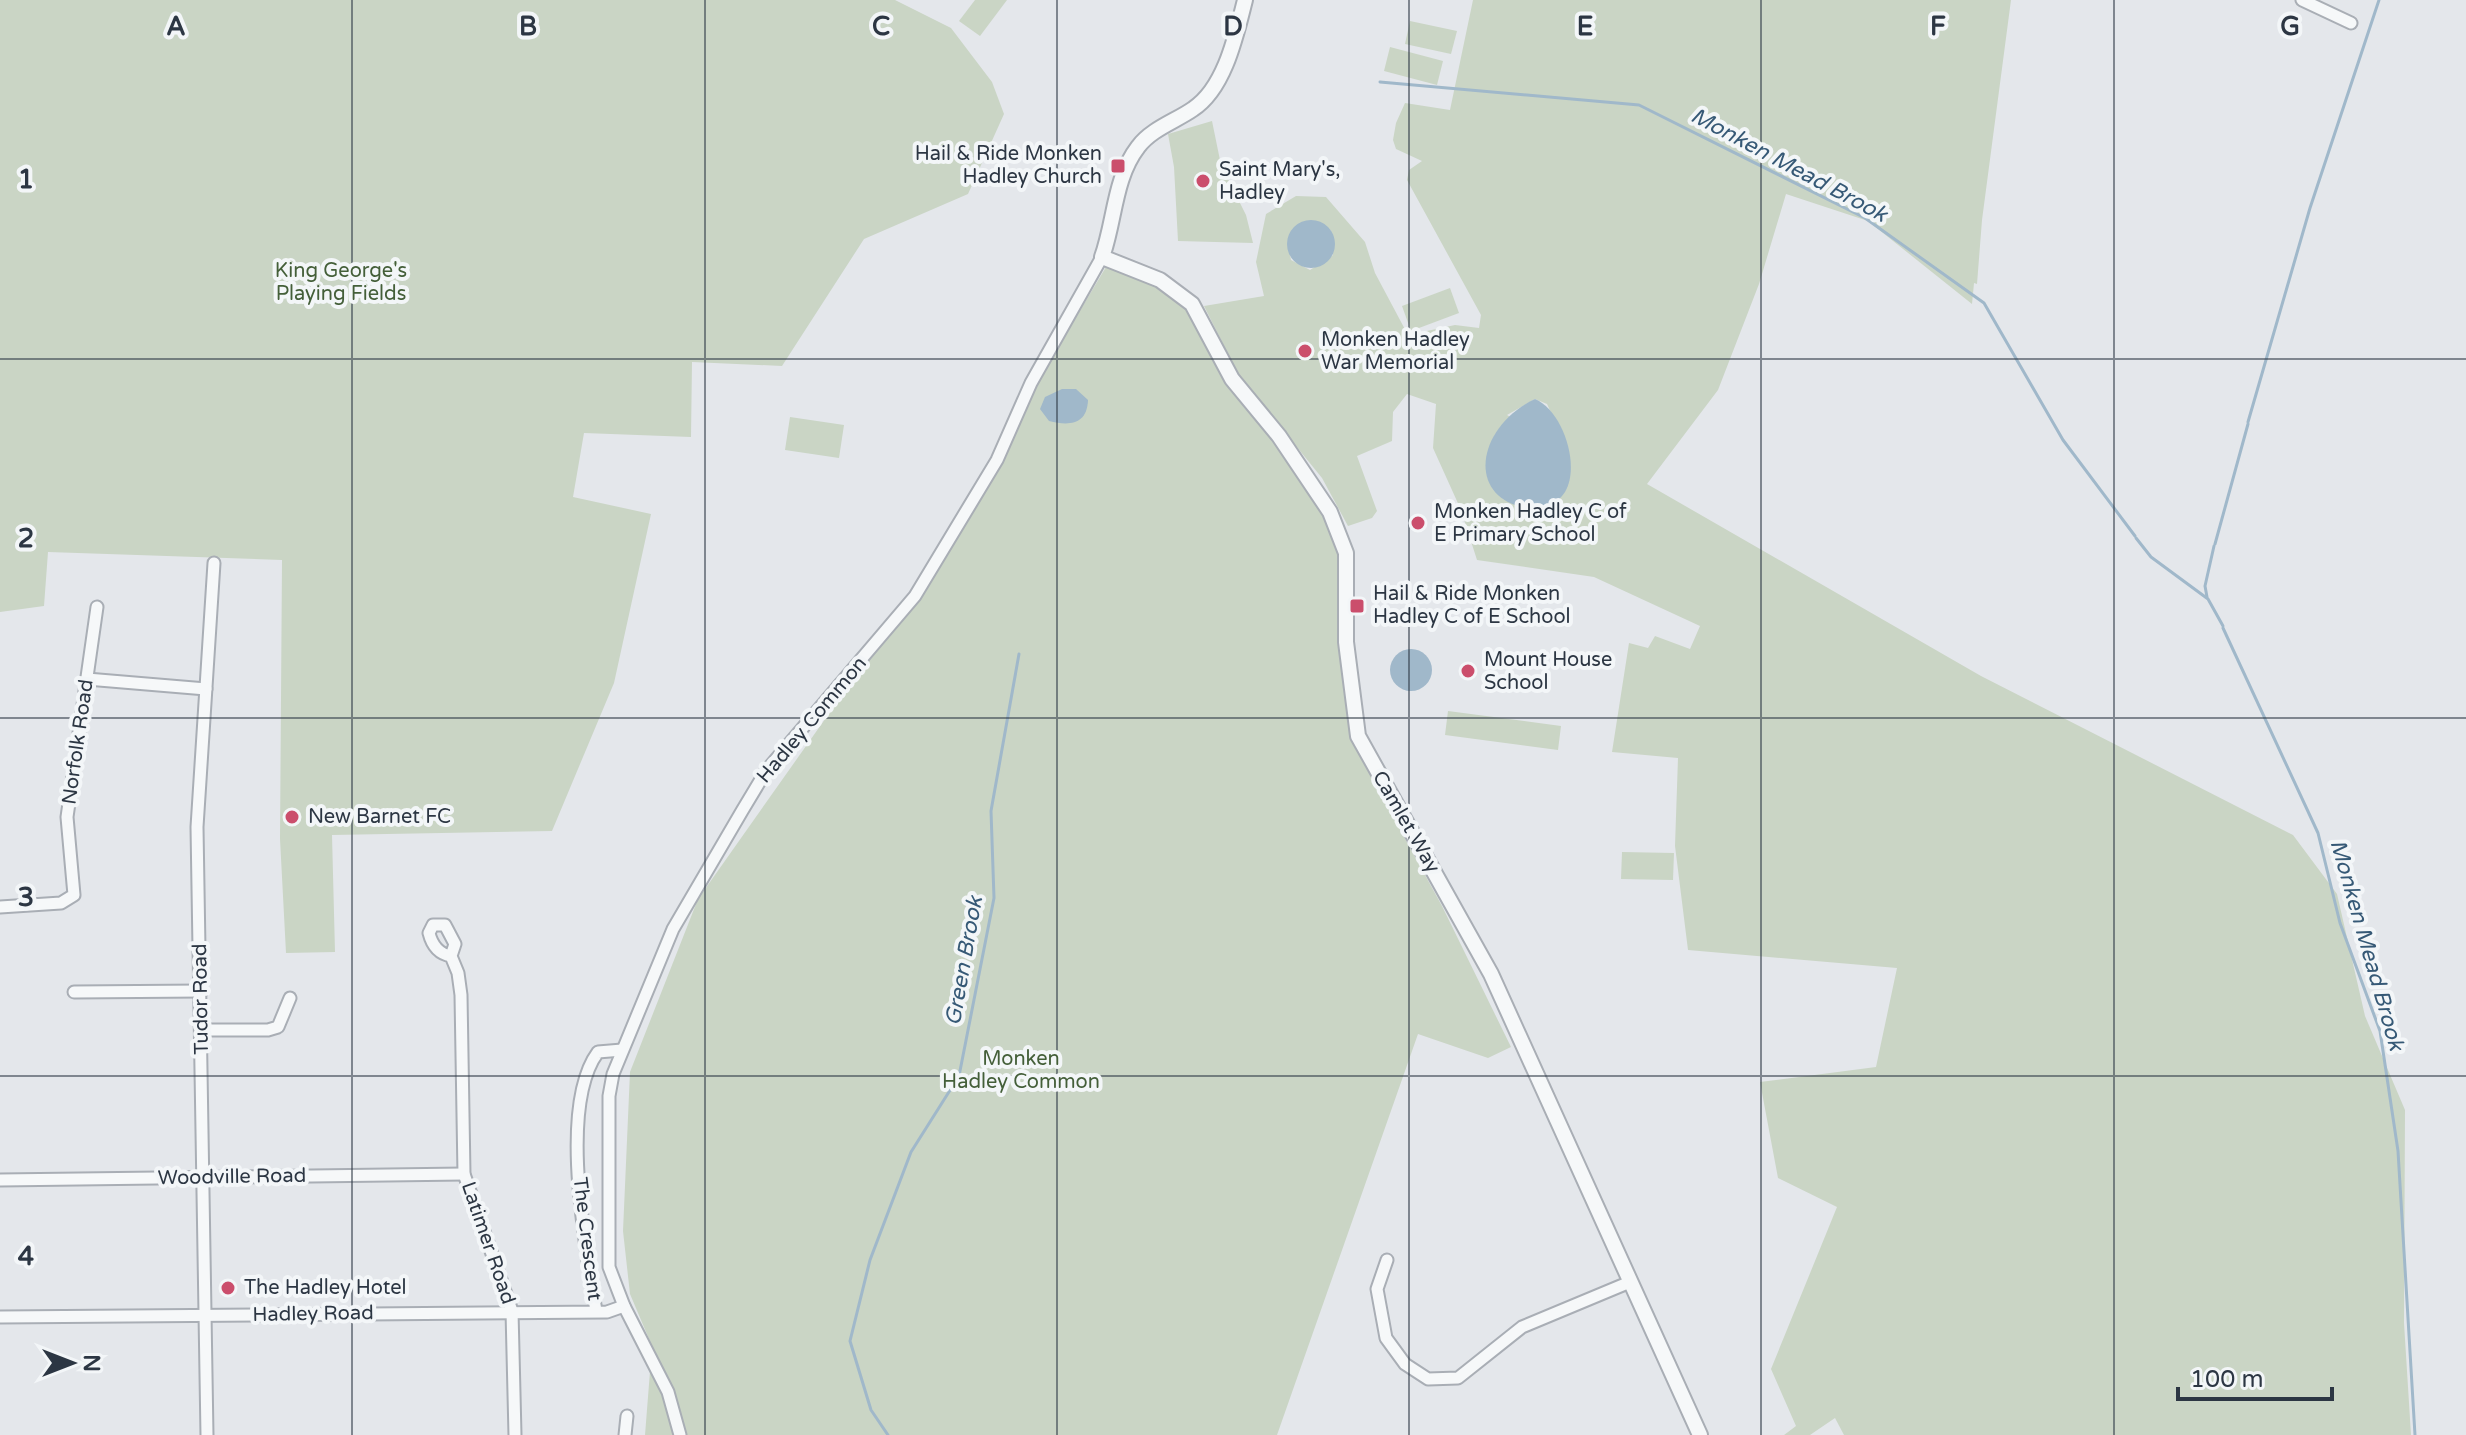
<svg xmlns="http://www.w3.org/2000/svg" width="2466" height="1435" viewBox="0 0 2466 1435" font-family="'Varela Round',sans-serif">
<style>
.green{fill:#cad5c5;fill-rule:evenodd}
.water{fill:#a0b8ca}
.lines{fill:none;stroke-linecap:round;stroke-linejoin:round}
.stream{stroke:#a0b8ca;stroke-width:3}
.minor-casing{stroke:#a9aeb5;stroke-width:15}
.tertiary-casing{stroke:#a9aeb5;stroke-width:18}
.minor{stroke:#f6f8f9;stroke-width:11}
.tertiary{stroke:#f6f8f9;stroke-width:14}
.grid{fill:none;stroke:#2c3643;stroke-width:2;stroke-opacity:0.55}
.poi-dot{fill:#cb4e6c;stroke:#f3f6f8;stroke-width:3}
.labels{text-anchor:middle;dominant-baseline:central;stroke-width:8;stroke-linejoin:round;paint-order:stroke}
.poi-label{font-size:20px;fill:#2c3643;stroke:#f3f6f8;text-anchor:start}
.park-label{font-size:20px;fill:#445f39;stroke:#f3f6f8}
.street-label{font-size:20px;fill:#2c3643;stroke:#f3f6f8}
.water-label{font-size:22px;font-style:italic;fill:#365976;stroke:#f3f6f8}
.grid-label{font-size:26px;text-anchor:middle;font-weight:bold;fill:#2c3643;stroke:#f3f6f8;stroke-width:8;stroke-linejoin:round;paint-order:stroke}
</style>
<rect width="100%" height="100%" fill="#e4e7eb"/>
<!-- green -->
<g class="green">
<path d="M0,0H895L951,28L992,82L1004,114L968,194L864,239L782,366L692,362L691,437L584,433L573,497L651,514L614,683L552,831L332,835L335,952L286,953L280,839L282,560L48,552L44,606L0,612Z"/>
<path d="M975,0H1007L980,36L959,21Z"/>
<path d="M1473,0H2011L1982,220L1977,284L1974,283L1972,304L1868,221L1786,194L1759,284L1718,390L1647,484L1981,676L2293,835L2337,894L2365,1016L2405,1110L2404,1323L2411,1435H1844L1835,1418L1810,1435H1784L1796,1426L1771,1369L1837,1207L1778,1178L1760,1082L1876,1067L1897,968L1688,950L1675,846L1678,758L1612,752L1629,643L1648,648L1655,636L1690,649L1700,626L1594,577L1477,560L1461,510L1433,448L1436,404L1407,394L1393,412L1392,441L1357,456L1377,511L1372,518L1348,526L1322,478L1239,376L1204,306L1264,296L1256,262L1266,214L1296,196L1326,197L1365,242L1375,273L1408,335L1455,325L1479,328L1481,315L1407,180L1409,170L1422,161L1396,149L1393,140L1396,123L1405,103L1450,110ZM1331,230L1333,255L1310,270L1291,260L1288,243ZM1535,399L1547,404L1568,449L1507,415Z"/>
<path d="M1410,21L1457,31L1451,54L1405,44Z"/>
<path d="M1390,47L1443,61L1437,85L1384,71Z"/>
<path d="M1212,121L1221,165L1246,215L1253,243L1178,241L1174,167L1168,134Z"/>
<path d="M1106,267L1150,281L1185,302L1325,512L1342,559L1343,647L1351,740L1442,906L1511,1047L1488,1058L1418,1034L1277,1435H645L652,1346L630,1294L623,1231L630,1072L698,899L967,518L1006,457L1036,384Z"/>
<path d="M1450,288L1459,313L1411,331L1402,306Z"/>
<path d="M790,417L844,425L839,458L785,450Z"/>
<path d="M1448,711L1561,726L1558,750L1445,735Z"/>
<path d="M1622,852L1674,853L1673,880L1621,879Z"/>
</g>
<!-- water -->
<g class="water">
<circle cx="1311" cy="244" r="24"/>
<path d="M1062,389H1076L1088,400C1087,425 1069,426 1049,421L1040,409L1045,397Z"/>
<path d="M1535,399C1562,410 1581,465 1565,492C1561,498 1553,505 1547,510C1461,510 1473,428 1535,399Z"/>
<circle cx="1411" cy="670" r="21"/>
</g>
<g class="lines">
<!-- stream -->
<g class="stream">
<path d="M1380,82L1639,105L1865,218L1984,303L2063,440L2135,536"/>
<path d="M2248,422L2310,208L2379,0"/>
<path d="M2136,538L2151,557L2208,599L2223,626"/>
<path d="M2215,544L2248,424"/>
<path d="M2207,597L2205,586L2214,546"/>
<path d="M2223,628L2318,833L2340,923L2380,1031L2398,1151L2415,1435"/>
<path d="M888,1435L871,1410L850,1341L870,1260L911,1152L959,1076L994,898L991,811L1019,654"/>
</g>
<!-- minor casing -->
<g class="minor-casing">
<g id="minor">
<path d="M2302,0L2351,23"/>
<path d="M87,679L206,689"/>
<path d="M0,907L61,903L74,895L67,817L97,607"/>
<path d="M451,956C439,954 432,945 429,933L433,925H445L455,944L451,956L458,973L461,995L464,1174L512,1311L515,1435"/>
<path d="M74,992L202,991"/>
<path d="M202,1030H268L278,1027L290,998"/>
<path d="M0,1180L464,1174"/>
<path d="M1387,1260L1377,1289L1386,1338L1405,1364L1428,1379L1458,1378L1522,1327L1630,1282"/>
<path d="M596,1311C586,1248 558,1106 598,1052L622,1050"/>
<path d="M0,1317L607,1312L624,1306"/>
<path d="M207,1435L197,827L214,563"/>
<path d="M625,1435L627,1416"/>
<path d="M680,1435L668,1392L624,1306L609,1267V1096L613,1074L673,929L742,811L766,771L915,596L997,460L1031,383L1102,257"/>
</g>
</g>
<!-- tertiary casing -->
<g class="tertiary-casing">
<path id="tertiary" d="M1245,0C1236,35 1225,88 1193,109C1176,121 1151,129 1138,147C1114,178 1115,221 1102,257L1160,280L1192,304L1232,379L1279,436L1330,512L1346,553V642L1358,736L1491,974L1700,1435"/>
</g>
<!-- minor -->
<use href="#minor" class="minor"/>
<!-- tertiary -->
<use href="#tertiary" class="tertiary"/>
</g>
<!-- grid -->
<path class="grid" d="M352,0V1435M705,0V1435M1057,0V1435M1409,0V1435M1761,0V1435M2114,0V1435M0,359H2466M0,718H2466M0,1076H2466"/>
<!-- markers -->
<g class="poi-dot">
<rect x="1110" y="158" width="16" height="16" rx="4"/>
<circle cx="1203" cy="181" r="8"/>
<circle cx="1305" cy="351" r="8"/>
<circle cx="1418" cy="523" r="8"/>
<rect x="1349" y="598" width="16" height="16" rx="4"/>
<circle cx="1468" cy="671" r="8"/>
<circle cx="292" cy="817" r="8"/>
<circle cx="228" cy="1288" r="8"/>
</g>
<g class="labels">
<!-- poi labels -->
<g class="poi-label">
<text x="1102" y="154" text-anchor="end">Hail &amp; Ride Monken<tspan x="1102" dy="23">Hadley Church</tspan></text>
<text x="1219" y="170">Saint Mary's,<tspan x="1219" dy="23">Hadley</tspan></text>
<text x="1321" y="340">Monken Hadley<tspan x="1321" dy="23">War Memorial</tspan></text>
<text x="1434" y="512">Monken Hadley C of<tspan x="1434" dy="23">E Primary School</tspan></text>
<text x="1373" y="594">Hail &amp; Ride Monken<tspan x="1373" dy="23">Hadley C of E School</tspan></text>
<text x="1484" y="660">Mount House<tspan x="1484" dy="23">School</tspan></text>
<text x="308" y="817">New Barnet FC</text>
<text x="244" y="1288">The Hadley Hotel</text>
</g>
<!-- park labels -->
<g class="park-label">
<text x="341" y="271">King George's<tspan x="341" dy="23">Playing Fields</tspan></text>
<text x="1021" y="1059">Monken<tspan x="1021" dy="23">Hadley Common</tspan></text>
</g>
<!-- street labels -->
<g class="street-label">
<text transform="translate(812 720) rotate(-50)">Hadley Common</text>
<text transform="translate(78 742) rotate(-82)">Norfolk Road</text>
<text transform="translate(1406 822) rotate(60)">Camlet Way</text>
<text transform="translate(201 999) rotate(-91)">Tudor Road</text>
<text transform="translate(232 1177) rotate(-1)">Woodville Road</text>
<text transform="translate(587 1239) rotate(83)">The Crescent</text>
<text transform="translate(488 1243) rotate(71)">Latimer Road</text>
<text transform="translate(313 1314) rotate(-1)">Hadley Road</text>
</g>
<!-- water labels -->
<g class="water-label">
<text transform="translate(1789 165) rotate(28)">Monken Mead Brook</text>
<text transform="translate(2367 945) rotate(74)">Monken Mead Brook</text>
<text transform="translate(964 961) rotate(-80)">Green Brook</text>
</g>
</g>
<g class="grid-label">
<text x="176" y="35">A</text>
<text x="528" y="35">B</text>
<text x="881" y="35">C</text>
<text x="1233" y="35">D</text>
<text x="1585" y="35">E</text>
<text x="1938" y="35">F</text>
<text x="2290" y="35">G</text>
<text x="26" y="188">1</text>
<text x="26" y="547">2</text>
<text x="26" y="906">3</text>
<text x="26" y="1265">4</text>
</g>
<!-- north arrow -->
<g transform="translate(72 1363) rotate(90)" stroke="#f3f6f8" stroke-width="6" paint-order="stroke">
<path d="M0-6L14 30L0 20L-14 30Z" fill="#2c3643"/>
<text y="-12" font-size="22" font-weight="bold" text-anchor="middle" fill="#2c3643">N</text>
</g>
<!-- scale -->
<path d="M2178 1387v12h154v-12" fill="none" stroke="#2c3643" stroke-width="4"/>
<text x="2190" y="1387" font-size="24" fill="#2c3643" stroke="#f3f6f8" stroke-width="6" paint-order="stroke">100 m</text>
</svg>
